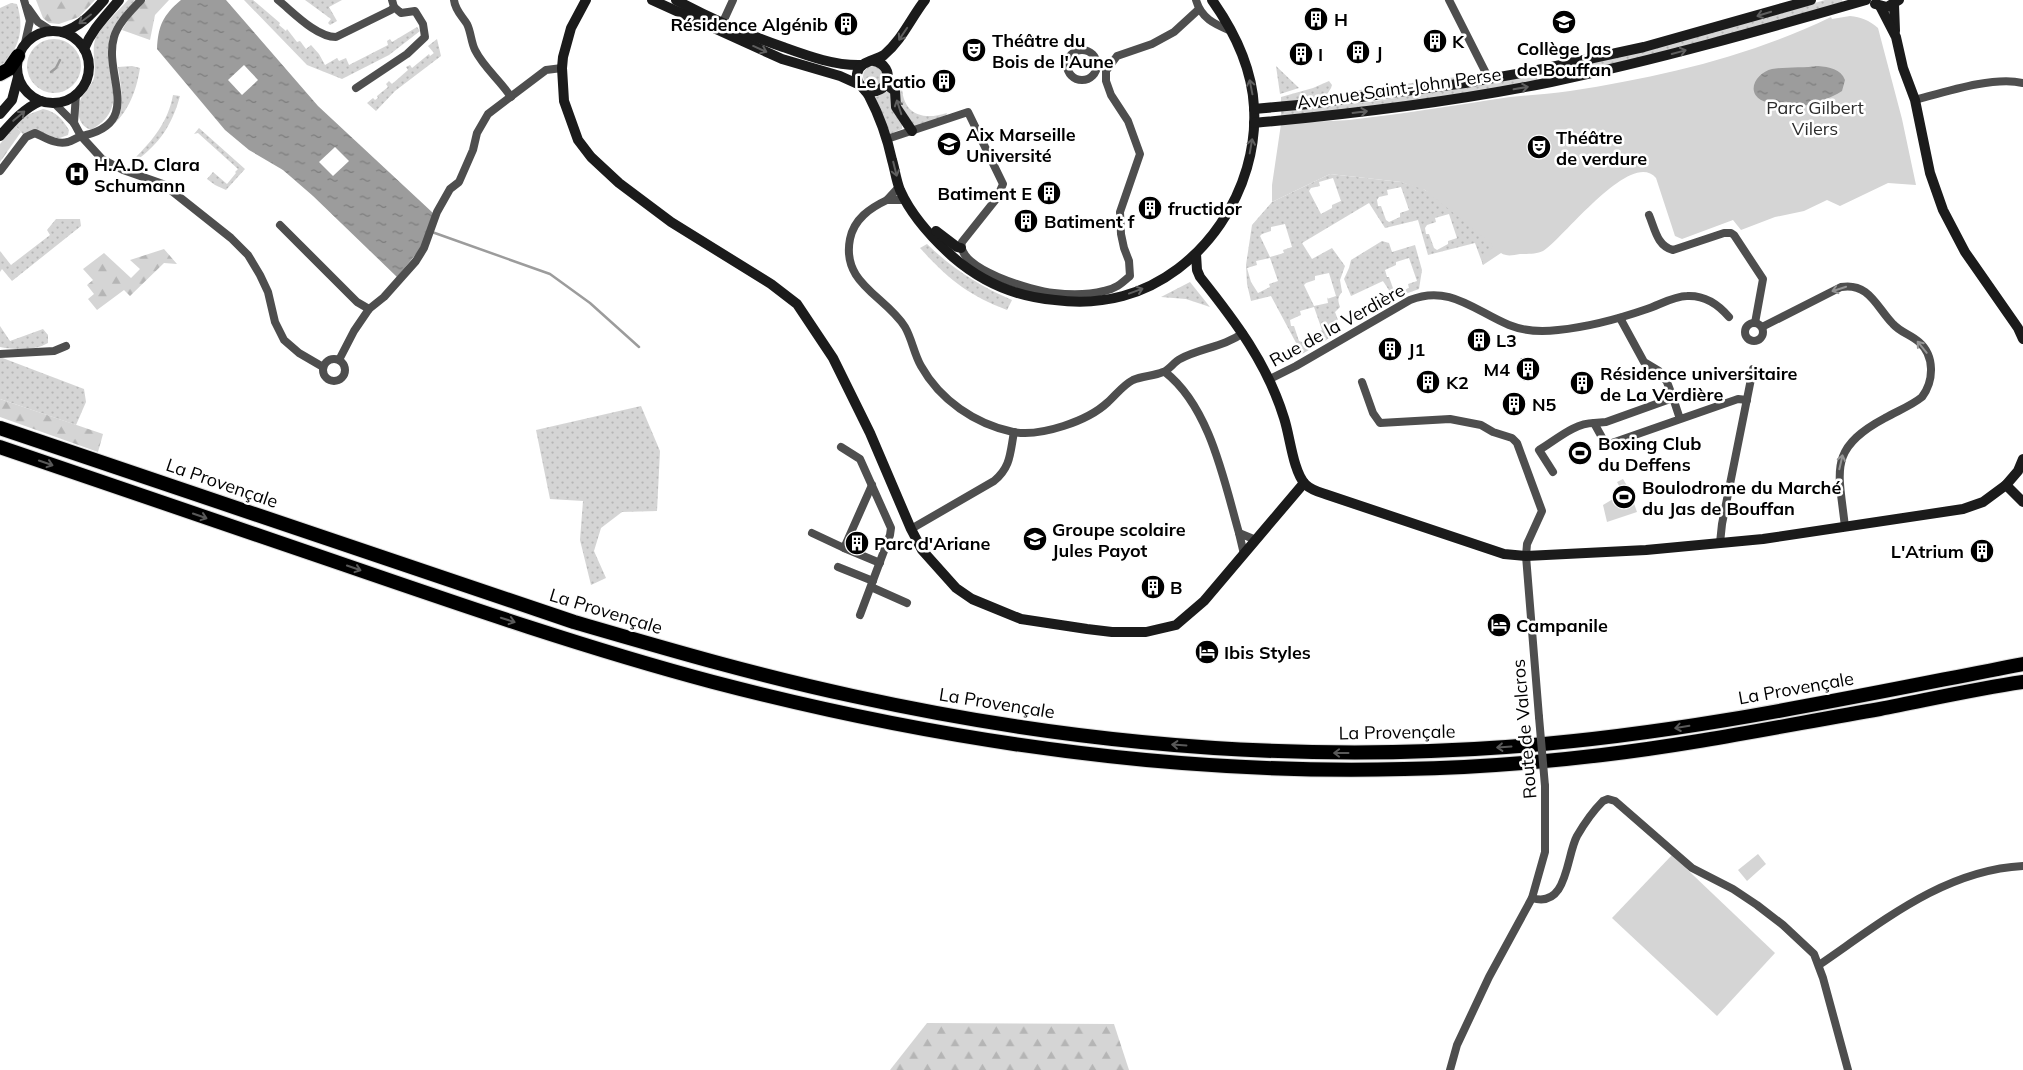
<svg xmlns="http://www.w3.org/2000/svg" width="2023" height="1070" viewBox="0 0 2023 1070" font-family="Mulish,sans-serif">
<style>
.grass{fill:url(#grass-dots);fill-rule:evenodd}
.forest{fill:url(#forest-firs)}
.park{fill:#d5d5d5}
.water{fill:url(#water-ripples)}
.pier{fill:#fff}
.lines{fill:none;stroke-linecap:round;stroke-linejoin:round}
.stream{stroke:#9c9c9c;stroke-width:2.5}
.highway-casing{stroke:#dbdbdb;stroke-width:16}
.street{stroke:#4e4e4e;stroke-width:8}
.secondary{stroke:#1b1b1b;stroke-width:10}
.highway{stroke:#000;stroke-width:14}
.street-bridge{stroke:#4e4e4e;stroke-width:8}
.oneway{stroke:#5f5f5f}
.oneway2{stroke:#959595}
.oneway3{stroke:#595959}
.labels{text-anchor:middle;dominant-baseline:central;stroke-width:5;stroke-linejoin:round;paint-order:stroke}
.poi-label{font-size:18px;font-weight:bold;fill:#000;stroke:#fff;text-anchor:start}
.street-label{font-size:18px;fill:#000;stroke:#fff}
.park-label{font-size:18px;fill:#2c2c2c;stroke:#fff}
</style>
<defs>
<pattern id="grass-dots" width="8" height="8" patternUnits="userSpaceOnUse" patternTransform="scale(1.25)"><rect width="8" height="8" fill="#d5d5d5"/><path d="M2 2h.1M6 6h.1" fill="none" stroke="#b5b5b5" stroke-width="1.8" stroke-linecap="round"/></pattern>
<pattern id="forest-firs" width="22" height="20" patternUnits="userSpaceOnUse" patternTransform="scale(1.25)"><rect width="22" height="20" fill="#d5d5d5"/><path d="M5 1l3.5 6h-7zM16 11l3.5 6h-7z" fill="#b5b5b5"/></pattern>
<pattern id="water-ripples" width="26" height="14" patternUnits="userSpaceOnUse" patternTransform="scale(1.25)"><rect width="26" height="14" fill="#9c9c9c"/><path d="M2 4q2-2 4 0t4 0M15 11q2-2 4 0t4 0" fill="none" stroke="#7d7d7d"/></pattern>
</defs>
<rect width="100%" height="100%" fill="#fff"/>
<!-- grass -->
<g class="grass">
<path d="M128,0H135C125,12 111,25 109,42C103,77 132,107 91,130C79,126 76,113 80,101C83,93 91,87 94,78C97,64 90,48 97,35C105,23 118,11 128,0Z"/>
<path d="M244,0H253L280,23L279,25L286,31L287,29L297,42L300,41L306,49L311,45L319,54L325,65L337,58L339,61L346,58L349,65L388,45L387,41L390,39L392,42L417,27L420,31L389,55L342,79L307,65Z"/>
<path d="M305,0H342L329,7L337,21L330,25L328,23L331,19Z"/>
<path d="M1825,0H1842L1843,3L1722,39L1544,80L1542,71L1778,14Z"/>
<path d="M11,3L17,4C25,30 19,49 0,68V8Z"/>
<path d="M437,39L441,56L395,91L376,111L367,103L373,98L375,100L378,98L377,96L388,87L386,84L389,81L392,84L408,70L406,67L410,65L412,68L429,54L430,56L434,53L428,46Z"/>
<circle cx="54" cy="66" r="27"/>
<path d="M132,66L140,68C136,93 127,117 104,132C126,105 123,100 118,67Z"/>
<path d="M1276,66L1299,88L1280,94Z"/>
<circle cx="873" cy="76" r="10"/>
<path d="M1536,74L1538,82L1446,97L1281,117V110L1369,102L1480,85Z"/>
<path d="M1464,76L1465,79L1334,95L1337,93Z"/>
<path d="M1329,81L1332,85L1331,88L1326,96L1281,103V97L1313,88Z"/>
<path d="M902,85C902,114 922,121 947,113L946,116L915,127L901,106L897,86Z"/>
<path d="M890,90L902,123V129L890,134L875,100L876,97Z"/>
<path d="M173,95L180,96C172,125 160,143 136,161L134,159C153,140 168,122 173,95Z"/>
<path d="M43,109C57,112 62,119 69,130L68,135L57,139C45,134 36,127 23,134L15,126L27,115Z"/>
<path d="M199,128L245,169L226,190L215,185L207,179L213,172L227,184L236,173L235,172L238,169L198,133L194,134Z"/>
<path d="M1330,174L1401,182L1420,187L1435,196L1514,212L1483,265L1475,243L1428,255L1418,220L1385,228L1369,203L1302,243L1312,259L1332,248L1345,266L1340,280L1342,292C1337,298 1338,301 1340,307L1335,312L1338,320L1335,323L1338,333L1302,354L1271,296L1251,301L1247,284L1246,265L1252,225L1272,202ZM1333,178L1341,201L1332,205V208L1321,214L1309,191L1311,188L1320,186L1319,182ZM1401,187L1409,210L1400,213V217L1389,222L1386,220L1381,206H1378L1377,200L1379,197L1388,195L1387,190ZM1449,214L1457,238L1448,241V244L1437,250L1434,248L1429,234H1426L1425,228L1427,225L1436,222L1435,218ZM1285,224L1292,247L1283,250L1284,253L1270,257L1260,236L1262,234L1271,231V227ZM1270,258L1278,281L1269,284L1270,287L1258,293L1251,282L1247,268L1257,265L1256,261ZM1329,273L1336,296L1327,299V297L1328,303L1314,306L1304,285L1306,283L1315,280V276ZM1314,307L1322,330L1313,334V337L1302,342L1299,341L1294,326H1291L1290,320L1301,315L1300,311Z"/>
<path d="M56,219H80L81,226L12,281L2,269L0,272V251L11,265L50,235L47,230Z"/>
<path d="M1382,241L1389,243L1392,252L1415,245L1422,270L1419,289L1394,298L1383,281L1351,296L1344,279L1349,268L1351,260ZM1409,258L1417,281L1408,284L1409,288L1397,293L1394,291L1389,277H1387L1385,270L1396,265V262Z"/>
<path d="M927,244C953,269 979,286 1012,300L1007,310C968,295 948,279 920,248Z"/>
<path d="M1190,282L1210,307L1186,299L1161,297Z"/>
<path d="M0,326L10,341L43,329L48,335V343C34,351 16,350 0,347Z"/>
<path d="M0,357L84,389L86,402L76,425L0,399Z"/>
<path d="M641,406L660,451L657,511L622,512L601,528L594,551L606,578L591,585L580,540L583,501L550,499L536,430Z"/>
</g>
<!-- forest -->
<g class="forest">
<path d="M36,0H95L79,17L59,24L49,23L43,18Z"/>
<path d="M146,0H169L155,15L150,40L122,30L130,17Z"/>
<path d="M15,126L21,132L0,162V144Z"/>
<path d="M164,249L177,264L164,263L130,296L124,290L97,310L88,299L94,294L87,285L93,280L83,269L104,253L131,278L140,269L130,260Z"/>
<path d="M0,399L103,434L98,452L0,417Z"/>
<path d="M927,1023L1114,1024L1129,1070H890Z"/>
</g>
<!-- park -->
<g class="park">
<path d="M1850,16C1861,17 1869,20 1878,28L1902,119L1916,185L1888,183L1840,206L1827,200L1804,211L1775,217L1741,230L1733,220L1682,239L1675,236L1656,178C1631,148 1563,239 1543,251C1537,254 1527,254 1520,254C1513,255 1507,257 1501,253L1483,265L1482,263L1493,245L1425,190L1401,182L1330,174L1272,202V185L1281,124C1304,121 1326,122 1349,120C1403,114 1456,105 1510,97C1530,95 1550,94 1570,91C1660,77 1748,57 1831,17L1832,19Z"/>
<path d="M1623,479L1629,489L1637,512L1607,522L1603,505L1623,493L1617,482Z"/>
<path d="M1758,854L1766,864L1747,881L1738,870Z"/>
<path d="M1672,855L1775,953L1717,1016L1612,918Z"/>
</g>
<!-- water -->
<g class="water">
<path d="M181,0H226L318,106L433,213L421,248L397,277L313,196L283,170L249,150L225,130L157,49C158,26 163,15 181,0Z"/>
<path d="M1818,66C1829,67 1841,69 1845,80L1842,91C1831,98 1812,106 1798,106C1794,106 1792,102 1788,102C1779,101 1770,105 1761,100C1745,90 1758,72 1772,69C1783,67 1804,68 1818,66Z"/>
</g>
<!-- pier -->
<g class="pier">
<path d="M244,65L258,80L242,95L228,80Z"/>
<path d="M335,147L349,161L333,176L319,162Z"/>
</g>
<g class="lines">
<!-- stream -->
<g class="stream">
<path d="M51,72L56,68L60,60"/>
<path d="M432,232L550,274L590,303L639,347"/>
</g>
<!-- highway casing -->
<g class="highway-casing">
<g id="highway">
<path d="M0,74L9,69L18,56"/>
<path d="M0,428L574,622C667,649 759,676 853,696C1067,743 1287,763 1506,747C1680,735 1852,697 2023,664"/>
<path d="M0,447C115,487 230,526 345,565C467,607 589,649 713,682C939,741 1171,775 1404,769C1470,768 1536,763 1602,755C1695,744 1787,725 1880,709C1927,700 1975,689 2023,682"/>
</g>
</g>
<!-- street -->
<g class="street">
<path d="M24,0L30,21L25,43"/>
<path d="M278,0C293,12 316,37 336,37L391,10L394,7L392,0"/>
<path d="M454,0C455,10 462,16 467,24C471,32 471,42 475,50C484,68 500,80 511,97"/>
<path d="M1196,0C1201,18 1214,24 1231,31"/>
<path d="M1449,0L1489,79"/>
<path d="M28,8L38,22L52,31"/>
<path d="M722,24L733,0"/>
<circle cx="1082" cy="65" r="15"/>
<path d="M356,88L407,54L425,37L423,24L415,11L401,13L394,7"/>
<path d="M1915,100C1945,92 1993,76 2023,83"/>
<path d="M54,103L74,123L81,136L102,159L123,170L163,184L231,238L248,255L260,275L268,292L275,322L284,340L299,353L323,367"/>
<path d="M74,123L76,94"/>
<path d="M887,139L968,112L1003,184L997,198L962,242C955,269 1034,291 1054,293C1070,295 1088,295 1104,291C1116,289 1122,283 1130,276L1129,261L1124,248L1121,234L1120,212L1140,154L1128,121L1111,95L1106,81V71L1117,56L1152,44L1174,32L1198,10"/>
<path d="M0,171L26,137L35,133C46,138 56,145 68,142C74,140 79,136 86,135C143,121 103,74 114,37C118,23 131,11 141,0"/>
<path d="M899,187L887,200H905"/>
<path d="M887,200C870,208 854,219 850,239C841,284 886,296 905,327C912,339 914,354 921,366C940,400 975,424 1013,432C1041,437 1088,421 1108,402C1116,395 1123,385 1133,380C1142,376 1154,376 1163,372C1169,370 1174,362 1180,359C1200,348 1224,347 1243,333"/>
<path d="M1649,215C1655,229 1657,246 1673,250L1724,233H1731L1734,235L1763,279L1755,323"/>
<path d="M280,225L357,302L369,309"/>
<path d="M1620,318L1644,362L1659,371L1667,382L1673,398"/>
<circle cx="1754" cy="332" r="9"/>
<path d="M1762,327L1841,287C1869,282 1877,308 1893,324C1900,332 1911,335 1919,342C1935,356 1934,381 1922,397C1911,406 1897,411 1885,418C1827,449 1839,471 1845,527"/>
<path d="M0,354L54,351L66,346"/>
<circle cx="334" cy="370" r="11"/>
<path d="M339,360L354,331L369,309L384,297L416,261L424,248L437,212L450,189L459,182L473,150L477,133L488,114L546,70L562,68"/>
<path d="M1165,372C1210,407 1224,481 1239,533"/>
<path d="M1270,379L1296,366L1410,300C1449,284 1475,311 1509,325C1524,331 1543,332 1558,330C1589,327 1618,319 1647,309C1659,305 1674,296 1687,296C1705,295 1718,304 1729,317"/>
<path d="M1362,382L1373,413L1380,423L1450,419L1481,425L1493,432L1512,438L1517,443L1542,511L1527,544L1526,556L1539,717"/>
<path d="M1680,419L1673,398L1606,422L1594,423L1604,441L1609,444L1738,399L1747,400"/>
<path d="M841,447L860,459L891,528L890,535L860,615"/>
<path d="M1553,472L1539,450C1556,440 1574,423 1594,423"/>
<path d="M872,485L844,548L880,563"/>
<path d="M911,529L994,481C1011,467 1010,453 1014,432"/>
<path d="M812,533L844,548"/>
<path d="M1720,543L1722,524L1753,369"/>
<path d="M1244,554L1239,533L1256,540"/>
<path d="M838,567L873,581"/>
<path d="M871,587L907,603"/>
<path d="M1532,898C1568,909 1566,856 1577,836C1584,824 1593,811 1603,801L1608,799L1615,801L1692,868L1733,889L1757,905L1783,925L1814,954L1823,978L1848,1070"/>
<path d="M1819,965C1882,922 1944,870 2023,866"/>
<path d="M1450,1070L1457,1045L1489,977L1532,898L1545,852V786"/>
</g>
<!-- secondary -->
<g class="secondary">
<path d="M586,0L571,28L563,57L562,68L564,101L578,140L591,157L619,183L671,222L771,284L797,304L833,358L870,433L911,529L922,550L956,588L972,599L1021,619L1087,629L1112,632H1146L1176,625L1204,601L1304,483"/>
<path d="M652,0L782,59L840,76L860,85"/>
<path d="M676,0C711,19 746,34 783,47C808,56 835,66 862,65"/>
<path d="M925,0C911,18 902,40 884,55C875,61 859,61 857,74C856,85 865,88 869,96C880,117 887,137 892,160C895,170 896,180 900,190C911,215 933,239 953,257C982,282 1016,297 1055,300C1078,303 1101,302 1123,296C1203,274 1259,189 1254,107C1252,69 1234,31 1212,0"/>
<path d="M1875,4L1887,7L1899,0"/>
<path d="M1894,5L1895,31"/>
<path d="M1880,6L1896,37L1903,68L1915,100L1930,173L1943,210L1965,252L2018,328L2023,339"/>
<circle cx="53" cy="67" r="36"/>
<path d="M62,32C80,27 92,14 104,0"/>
<path d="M84,49C92,29 106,16 119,0"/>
<path d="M887,85L895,91L896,107L912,131"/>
<path d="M866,91C889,97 897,66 874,61"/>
<path d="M1254,109L1309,104L1465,83L1533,71L1644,47L1811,0"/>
<path d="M0,114L12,100L18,77"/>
<path d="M1254,123C1353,114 1453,102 1551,82C1657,60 1762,30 1866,0"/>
<path d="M0,136C12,122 24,108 41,101"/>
<path d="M936,231L957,247L961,248"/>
<path d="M1196,254L1197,270L1200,277C1235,321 1267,363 1284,418C1290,436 1293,471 1305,484C1310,489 1318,492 1325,494L1504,554L1526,556L1646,550L1763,539L1963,509L1983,502L2006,485L2018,471L2023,459"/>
<path d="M2006,485L2023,502"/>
</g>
<!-- highway -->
<use href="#highway" class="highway"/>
<!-- street-bridge -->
<path class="street-bridge" d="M1539,717L1545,786"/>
</g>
<!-- one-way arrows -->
<defs><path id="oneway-shaft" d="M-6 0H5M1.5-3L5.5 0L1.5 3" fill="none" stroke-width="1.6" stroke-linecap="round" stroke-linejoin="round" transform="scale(1.25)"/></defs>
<g class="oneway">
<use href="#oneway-shaft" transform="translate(1764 14) rotate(163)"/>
<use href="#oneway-shaft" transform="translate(85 19) rotate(143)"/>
<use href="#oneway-shaft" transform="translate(903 34) rotate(124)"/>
<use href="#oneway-shaft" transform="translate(760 49) rotate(24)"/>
<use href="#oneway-shaft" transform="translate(1679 52) rotate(-15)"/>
<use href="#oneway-shaft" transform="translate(1251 87) rotate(-101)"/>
<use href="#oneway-shaft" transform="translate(1521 88) rotate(-10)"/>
<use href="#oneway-shaft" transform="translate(899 107) rotate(-108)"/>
<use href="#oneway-shaft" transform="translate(1360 112) rotate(-7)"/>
<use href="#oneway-shaft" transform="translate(19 116) rotate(-40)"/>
<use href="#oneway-shaft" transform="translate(1251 146) rotate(-80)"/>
<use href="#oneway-shaft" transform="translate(895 169) rotate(76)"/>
<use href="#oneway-shaft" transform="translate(1136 291) rotate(-20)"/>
</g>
<g class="oneway2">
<use href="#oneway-shaft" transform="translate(1839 289) rotate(162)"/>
<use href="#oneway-shaft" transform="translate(1922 347) rotate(-129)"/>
<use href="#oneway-shaft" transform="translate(1841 462) rotate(-77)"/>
</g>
<g class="oneway3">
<use href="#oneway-shaft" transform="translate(46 463) rotate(19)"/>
<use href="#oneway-shaft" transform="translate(200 516) rotate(19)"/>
<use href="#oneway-shaft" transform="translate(354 568) rotate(19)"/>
<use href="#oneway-shaft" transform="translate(508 620) rotate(18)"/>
<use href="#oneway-shaft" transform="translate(1682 727) rotate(171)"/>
<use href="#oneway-shaft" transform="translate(1179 745) rotate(-176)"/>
<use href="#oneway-shaft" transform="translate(1504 747) rotate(176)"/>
<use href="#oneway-shaft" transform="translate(1341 753) rotate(180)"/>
</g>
<!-- icons -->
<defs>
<g id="building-disc" transform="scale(1.25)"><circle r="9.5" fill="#000" stroke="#fff"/><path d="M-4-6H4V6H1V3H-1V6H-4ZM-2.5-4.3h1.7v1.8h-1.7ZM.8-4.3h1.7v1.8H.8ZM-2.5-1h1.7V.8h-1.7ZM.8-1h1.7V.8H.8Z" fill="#fff"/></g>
<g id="school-disc" transform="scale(1.25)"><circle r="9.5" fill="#000" stroke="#fff"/><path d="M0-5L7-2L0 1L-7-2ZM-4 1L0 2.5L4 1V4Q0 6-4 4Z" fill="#fff"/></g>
<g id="theatre-disc" transform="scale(1.25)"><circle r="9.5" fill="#000" stroke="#fff"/><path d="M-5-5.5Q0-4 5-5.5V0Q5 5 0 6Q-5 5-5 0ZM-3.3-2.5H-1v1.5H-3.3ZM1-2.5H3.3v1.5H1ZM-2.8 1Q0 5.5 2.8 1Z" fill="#fff"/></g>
<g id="university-disc" transform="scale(1.25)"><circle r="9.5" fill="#000" stroke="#fff"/><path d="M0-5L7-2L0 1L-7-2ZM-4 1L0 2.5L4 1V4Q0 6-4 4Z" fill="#fff"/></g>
<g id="hospital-disc" transform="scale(1.25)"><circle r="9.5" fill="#000" stroke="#fff"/><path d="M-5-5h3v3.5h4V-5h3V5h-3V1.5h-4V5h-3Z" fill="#fff"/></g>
<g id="stadium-disc" transform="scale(1.25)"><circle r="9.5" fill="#000" stroke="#fff"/><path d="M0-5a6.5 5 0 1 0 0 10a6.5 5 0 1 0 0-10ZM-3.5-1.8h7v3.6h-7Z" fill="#fff"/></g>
<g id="hotel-disc" transform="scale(1.25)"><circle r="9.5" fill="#000" stroke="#fff"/><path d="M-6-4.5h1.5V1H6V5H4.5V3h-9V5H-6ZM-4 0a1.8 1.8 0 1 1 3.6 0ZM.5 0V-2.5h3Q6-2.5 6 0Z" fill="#fff"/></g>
</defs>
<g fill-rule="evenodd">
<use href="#building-disc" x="1316" y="19"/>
<use href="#school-disc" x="1564" y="22"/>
<use href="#building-disc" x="846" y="24"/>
<use href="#building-disc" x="1435" y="41"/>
<use href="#theatre-disc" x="974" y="50"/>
<use href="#building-disc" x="1358" y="52"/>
<use href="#building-disc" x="1301" y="54"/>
<use href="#building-disc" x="944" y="81"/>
<use href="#university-disc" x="949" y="144"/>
<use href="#theatre-disc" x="1539" y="147"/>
<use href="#hospital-disc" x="77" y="174"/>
<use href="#building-disc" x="1049" y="193"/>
<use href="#building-disc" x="1150" y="208"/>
<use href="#building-disc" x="1026" y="221"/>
<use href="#building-disc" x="1479" y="340"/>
<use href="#building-disc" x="1390" y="349"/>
<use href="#building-disc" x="1528" y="369"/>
<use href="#building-disc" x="1428" y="382"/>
<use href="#building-disc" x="1582" y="383"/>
<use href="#building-disc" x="1514" y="404"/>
<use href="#stadium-disc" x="1580" y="453"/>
<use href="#stadium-disc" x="1624" y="497"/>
<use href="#school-disc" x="1035" y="539"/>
<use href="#building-disc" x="857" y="543"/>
<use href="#building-disc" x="1982" y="551"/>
<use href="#building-disc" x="1153" y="587"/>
<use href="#hotel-disc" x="1499" y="625"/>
<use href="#hotel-disc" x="1207" y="652"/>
</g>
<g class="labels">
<!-- poi labels -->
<g class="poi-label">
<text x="1334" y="19">H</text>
<text x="828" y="24" text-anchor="end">Résidence Algénib</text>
<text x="992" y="40">Théâtre du<tspan x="992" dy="21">Bois de l'Aune</tspan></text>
<text x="1452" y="41">K</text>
<text x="1564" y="48" text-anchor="middle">Collège Jas<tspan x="1564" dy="21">de Bouffan</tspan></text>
<text x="1376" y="52">J</text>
<text x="1318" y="54">I</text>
<text x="926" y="81" text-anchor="end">Le Patio</text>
<text x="966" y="134">Aix Marseille<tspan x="966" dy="21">Université</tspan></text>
<text x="1556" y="137">Théâtre<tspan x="1556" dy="21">de verdure</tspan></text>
<text x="94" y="164">H.A.D. Clara<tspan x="94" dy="21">Schumann</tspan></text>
<text x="1032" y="193" text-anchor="end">Batiment E</text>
<text x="1168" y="208">fructidor</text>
<text x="1044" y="221">Batiment f</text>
<text x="1496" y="340">L3</text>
<text x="1408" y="349">J1</text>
<text x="1510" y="369" text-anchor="end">M4</text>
<text x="1600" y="373">Résidence universitaire<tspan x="1600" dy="21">de La Verdière</tspan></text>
<text x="1446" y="382">K2</text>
<text x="1532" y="404">N5</text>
<text x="1598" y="443">Boxing Club<tspan x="1598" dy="21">du Deffens</tspan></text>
<text x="1642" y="487">Boulodrome du Marché<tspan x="1642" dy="21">du Jas de Bouffan</tspan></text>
<text x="1052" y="529">Groupe scolaire<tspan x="1052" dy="21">Jules Payot</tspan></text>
<text x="874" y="543">Parc d'Ariane</text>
<text x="1964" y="551" text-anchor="end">L'Atrium</text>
<text x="1170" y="587">B</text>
<text x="1516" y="625">Campanile</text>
<text x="1224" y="652">Ibis Styles</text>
</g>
<!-- street labels -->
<g class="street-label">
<text transform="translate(1399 88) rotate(-8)">Avenue Saint-John Perse</text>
<text transform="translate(1337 325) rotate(-29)">Rue de la Verdière</text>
<text transform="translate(222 483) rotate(19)">La Provençale</text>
<text transform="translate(606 611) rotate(17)">La Provençale</text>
<text transform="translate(1796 688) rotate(-10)">La Provençale</text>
<text transform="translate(997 703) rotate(9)">La Provençale</text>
<text transform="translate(1524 729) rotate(-95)">Route de Valcros</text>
<text transform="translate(1397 732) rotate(-1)">La Provençale</text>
</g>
<!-- park labels -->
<g class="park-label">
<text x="1815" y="107">Parc Gilbert<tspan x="1815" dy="21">Vilers</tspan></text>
</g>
</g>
</svg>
